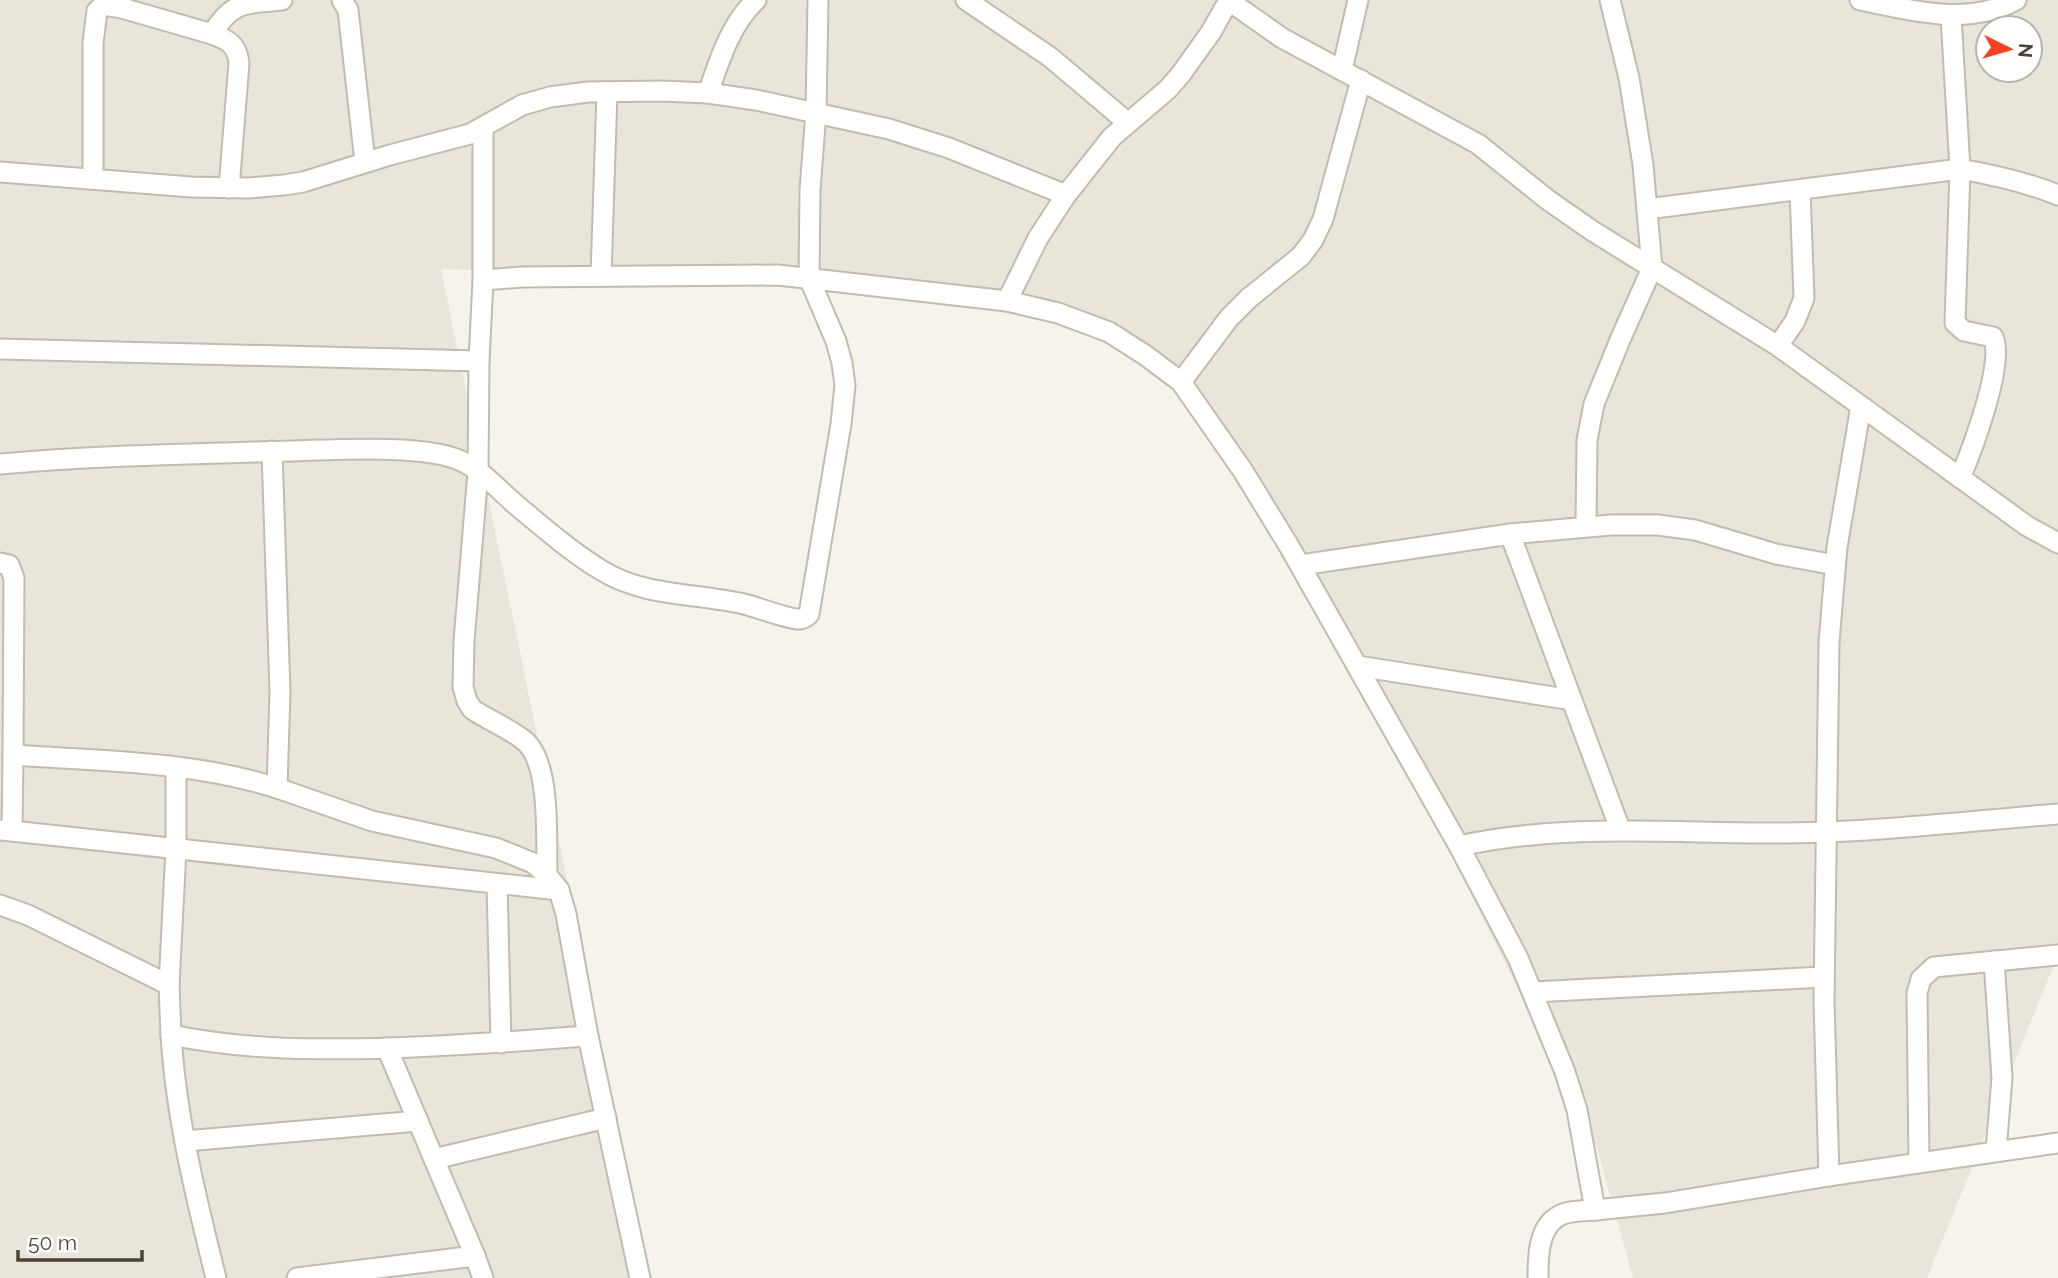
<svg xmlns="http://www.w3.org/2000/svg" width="2058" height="1278" viewBox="0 0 2058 1278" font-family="Raleway,sans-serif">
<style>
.residential{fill:#eae5da;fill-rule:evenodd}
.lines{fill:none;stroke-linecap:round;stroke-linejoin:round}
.minor-casing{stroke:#c2bbae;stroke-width:23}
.minor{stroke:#fff;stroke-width:19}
</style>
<rect width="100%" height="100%" fill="#f6f3ec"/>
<!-- residential -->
<path class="residential" d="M0,0H2058V955L1927,1278H1633L1597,1148L1300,551L1130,333L828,283L441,269L649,1278H0ZM1988,28H2030V70H1988Z"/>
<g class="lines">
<!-- minor casing -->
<g class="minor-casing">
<g id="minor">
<path d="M121,0L122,8L212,34C233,0 245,4 282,0"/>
<path d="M342,0L348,10L365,162"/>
<path d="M966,0L1050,57L1127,122"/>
<path d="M1228,0L1282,38L1478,144L1548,200L1591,230L1778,346L2027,526L2058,543"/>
<path d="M1860,0C1911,10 1967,27 2016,0"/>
<path d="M1951,16L1960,169C1994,175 2026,182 2058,195"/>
<path d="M212,34C228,40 237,44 239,63L229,188"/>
<path d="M1342,70L1358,0"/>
<path d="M708,93C720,59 730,25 756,0"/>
<path d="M0,172L191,187L248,188L284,185L303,182L390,155L470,134L522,105L550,97L588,92L662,91L708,93L756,100L889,129L949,148L1066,195L1112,137L1168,89L1181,74L1211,32L1229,0"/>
<path d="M93,179V43L97,11L103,5L122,8"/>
<path d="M1647,209L1960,169L1955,323L1964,331L1993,337C2005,363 1972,450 1960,478"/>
<path d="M601,276L607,92"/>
<path d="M483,280V128"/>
<path d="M1007,301L1038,238L1066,195"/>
<path d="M1778,346L1795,321L1804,298L1800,190"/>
<path d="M0,349L479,361L483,280L523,277L778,275L1007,301L1058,313L1109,332L1145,355L1181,382L1243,471L1289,546L1459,846L1518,958L1565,1072L1577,1110L1595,1210L1665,1203L1829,1176L2058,1143"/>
<path d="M479,361L478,472L464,641L463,687L467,701L472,709C489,721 512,729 527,743C551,768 546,841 547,875"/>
<path d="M1181,382L1229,318L1249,298L1301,256L1313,240L1323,219L1361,80"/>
<path d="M272,451L280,692L277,788L372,821L496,848L533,863L547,875L559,890L566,914L588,1036L640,1278"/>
<path d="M0,464C97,455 194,454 291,451C332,450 423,444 459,460C483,470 501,493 521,509C546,530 573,553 601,570C644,597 697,593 744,604C756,607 791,620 800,619C805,618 806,617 809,614L841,424L845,385L842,363L836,341L809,278L810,190L816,112L818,0"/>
<path d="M1586,526L1587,440L1594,404L1620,340L1652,268L1643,165L1629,78L1610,0"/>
<path d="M1510,534L1611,525H1658L1695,530L1776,554L1835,565"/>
<path d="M0,563L9,565L14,578L13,755C101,761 193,761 277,788"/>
<path d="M1301,565L1510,534L1620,829"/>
<path d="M1358,666L1572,700"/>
<path d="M1,830L12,831L13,755"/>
<path d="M12,831L559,890"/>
<path d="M1459,846C1569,822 1676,834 1788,833C1878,832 1968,821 2058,814"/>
<path d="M497,884L501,1043"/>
<path d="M0,905L28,915L169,985L171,1035C244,1050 316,1050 390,1048C456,1046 522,1041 588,1036"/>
<path d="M1994,961L2002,1078L1996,1151"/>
<path d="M169,985L176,849V768"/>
<path d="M1533,992L1824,977"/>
<path d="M171,1035C176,1117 196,1198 216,1278"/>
<path d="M185,1141L418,1121"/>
<path d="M434,1159L606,1118"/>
<path d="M1919,1162L1917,993L1921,979L1934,967L2058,955"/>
<path d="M1829,1176L1824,1001L1829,642L1837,547L1861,406"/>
<path d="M475,1256L483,1278"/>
<path d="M297,1278L475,1256L387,1048"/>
<path d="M1538,1278C1538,1258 1538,1229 1557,1217C1567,1210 1583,1211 1595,1210"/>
</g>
</g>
<!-- minor -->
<use href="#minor" class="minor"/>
</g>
<!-- north arrow -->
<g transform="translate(2009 49) rotate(95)"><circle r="33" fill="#ffffff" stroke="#b7b4b0" stroke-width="2"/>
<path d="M0-5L12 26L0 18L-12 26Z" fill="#fc3f1d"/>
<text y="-10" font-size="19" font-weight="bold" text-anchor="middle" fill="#4b4439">N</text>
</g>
<!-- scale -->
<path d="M18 1250v10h124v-10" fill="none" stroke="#4b4439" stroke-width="3.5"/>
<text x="28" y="1250" font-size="21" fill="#4b4439" stroke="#ffffff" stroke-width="5" paint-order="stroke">50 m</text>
</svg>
